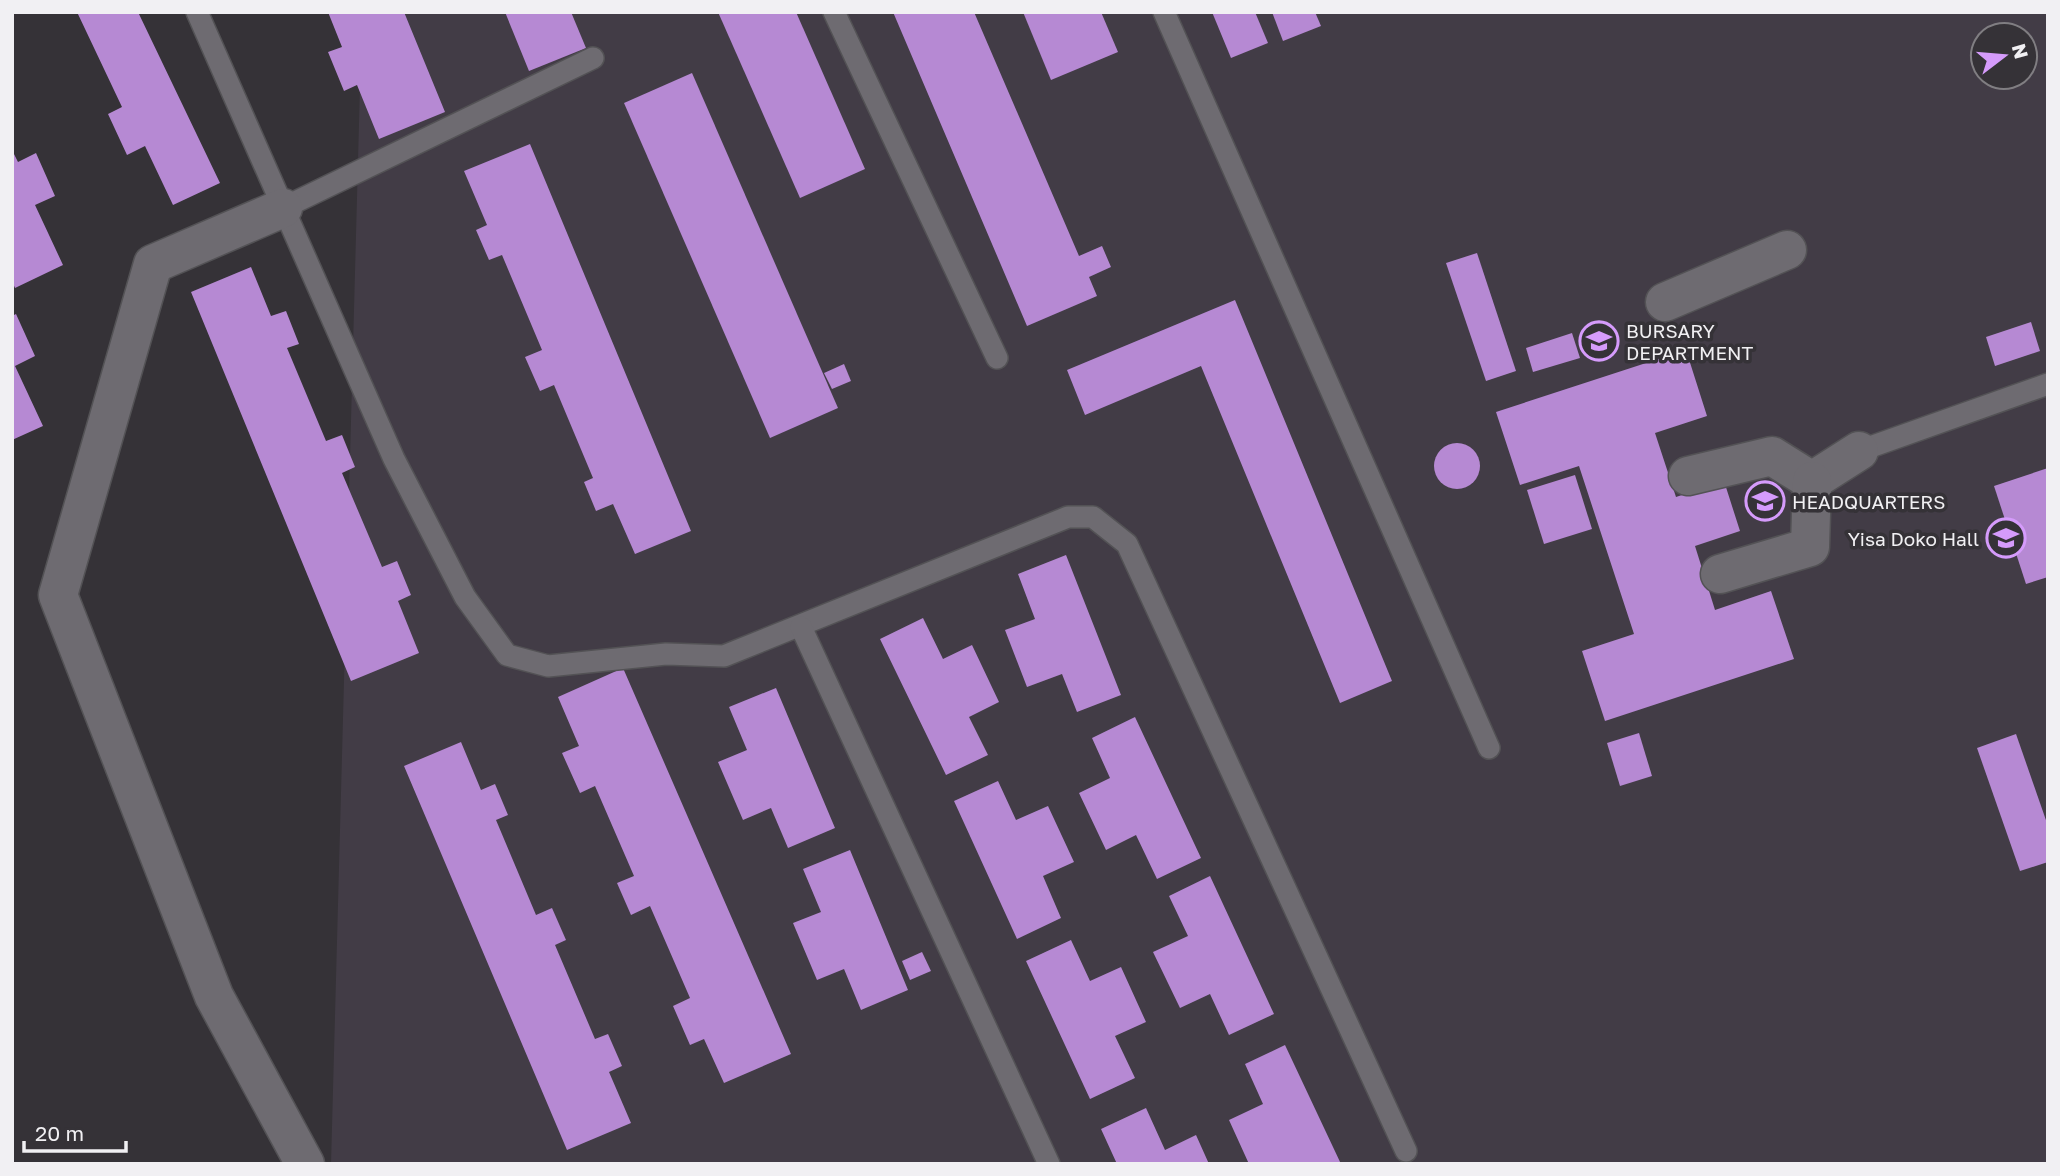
<svg xmlns="http://www.w3.org/2000/svg" width="2060" height="1176" viewBox="0 0 2060 1176" font-family="'Golos Text',sans-serif">
<style>
.built{fill:#423c46;fill-rule:evenodd}
.building{fill:#b689d3}
.lines{fill:none;stroke-linecap:round;stroke-linejoin:round}
.lane-casing{stroke:#535255;stroke-width:24}
.street-casing{stroke:#535255;stroke-width:41}
.secondary-casing{stroke:#535255;stroke-width:41}
.lane{stroke:#6e6b71;stroke-width:21}
.street{stroke:#6e6b71;stroke-width:38}
.secondary{stroke:#6e6b71;stroke-width:38}
.labels{text-anchor:middle;dominant-baseline:central;stroke-width:7;stroke-linejoin:round;paint-order:stroke}
.poi-label{font-size:19px;fill:#f1f0f3;stroke:#353237;text-anchor:start}
</style>
<rect width="100%" height="100%" fill="#353237"/>
<!-- built -->
<path class="built" d="M362,12H2048V1164H331ZM1983,35H2025V77H1983Z"/>
<!-- building -->
<g class="building">
<path d="M77,12H138L220,183L173,205L145,146L127,155L108,114L122,107Z"/>
<path d="M328,12H404L445,112L379,139L357,85L344,91L328,52L342,47Z"/>
<path d="M505,12H571L586,48L529,71Z"/>
<path d="M718,12H796L865,169L800,198Z"/>
<path d="M893,12H974L1079,256L1102,246L1111,267L1089,277L1097,296L1027,326Z"/>
<path d="M1023,12H1101L1118,52L1051,80Z"/>
<path d="M1212,12H1255L1268,43L1231,58Z"/>
<path d="M1272,12H1315L1321,26L1283,41Z"/>
<path d="M692,73L838,408L770,438L624,103Z"/>
<path d="M530,144L691,531L635,554L613,504L596,511L584,482L593,478L554,385L540,391L525,357L542,350L502,255L489,260L476,230L487,225L464,171Z"/>
<path d="M12,150L18,162L36,153L55,196L35,205L63,265L15,288L12,281Z"/>
<path d="M1477,253L1516,371L1486,381L1446,263Z"/>
<path d="M251,267L271,316L286,311L299,344L287,348L326,441L342,435L355,467L342,473L382,567L397,561L411,595L398,601L419,653L351,681L191,292Z"/>
<path d="M1235,300L1392,681L1340,703L1201,366L1085,415L1067,370Z"/>
<path d="M16,314L35,356L15,366L43,426L12,440V316Z"/>
<path d="M2031,322L2040,351L1995,366L1986,337Z"/>
<path d="M1572,333L1580,358L1533,372L1526,348Z"/>
<path d="M1686,350L1707,416L1655,433L1676,497L1724,481L1740,531L1695,546L1715,610L1771,591L1794,659L1605,721L1582,651L1634,634L1579,466L1520,485L1496,412Z"/>
<path d="M844,364L851,381L832,389L824,373Z"/>
<circle cx="1457" cy="466" r="23"/>
<path d="M2048,468V577L2026,584L1994,486Z"/>
<path d="M1575,475L1592,529L1544,544L1527,490Z"/>
<path d="M1066,555L1121,695L1077,712L1062,674L1027,687L1005,630L1035,619L1018,574Z"/>
<path d="M923,618L943,659L972,645L999,702L969,717L988,755L946,775L880,639Z"/>
<path d="M623,668L791,1054L724,1083L704,1039L690,1045L673,1006L690,998L650,906L631,915L617,883L634,876L595,786L580,793L562,753L579,746L558,697Z"/>
<path d="M776,688L835,828L788,848L771,808L743,820L718,762L747,750L729,707Z"/>
<path d="M1135,717L1201,858L1157,879L1136,835L1106,850L1079,793L1110,778L1092,738Z"/>
<path d="M1639,733L1652,776L1620,786L1607,743Z"/>
<path d="M2016,734L2048,826V862L2020,871L1977,748Z"/>
<path d="M461,742L481,790L495,784L508,815L496,820L536,915L552,908L566,940L555,945L595,1039L608,1034L622,1066L609,1072L631,1123L567,1150L404,766Z"/>
<path d="M998,781L1016,820L1048,806L1074,862L1043,876L1061,918L1017,939L954,801Z"/>
<path d="M850,850L908,990L861,1010L844,969L817,980L793,923L821,912L803,869Z"/>
<path d="M1210,876L1274,1014L1229,1035L1210,994L1180,1008L1153,952L1188,936L1169,896Z"/>
<path d="M1071,940L1090,981L1121,967L1146,1022L1115,1036L1135,1078L1090,1099L1026,961Z"/>
<path d="M922,952L931,971L910,980L902,961Z"/>
<path d="M1285,1045L1341,1164H1249L1229,1120L1263,1104L1245,1064Z"/>
<path d="M1146,1108L1165,1150L1196,1135L1209,1164H1117L1101,1129Z"/>
</g>
<g class="lines">
<!-- lane casing -->
<g class="lane-casing">
<g id="lane">
<path d="M197,12L394,459L465,597L507,655L548,666L666,654L724,656L1068,517H1093L1127,544L1406,1151"/>
<path d="M834,12L997,358"/>
<path d="M1164,12L1489,748"/>
<path d="M283,208L593,58"/>
<path d="M1859,451L2048,384"/>
<path d="M801,627L1049,1164"/>
</g>
</g>
<!-- street casing -->
<g class="street-casing">
<path id="street" d="M283,208L153,264L58,595L214,996L305,1164"/>
</g>
<!-- secondary casing -->
<g class="secondary-casing">
<g id="secondary">
<path d="M1665,302L1787,250"/>
<path d="M1688,476L1772,456L1812,481L1859,451"/>
<path d="M1720,574L1810,547L1812,481"/>
</g>
</g>
<!-- lane -->
<use href="#lane" class="lane"/>
<!-- street -->
<use href="#street" class="street"/>
<!-- secondary -->
<use href="#secondary" class="secondary"/>
</g>
<!-- icons -->
<defs>
<g id="university-ring" transform="scale(2.0125)"><circle r="9.5" fill="#353237" stroke="#d59bfb" stroke-width="1.5"/><path d="M0-5L7-2L0 1L-7-2ZM-4 1L0 2.5L4 1V4Q0 6-4 4Z" fill="#d59bfb"/></g>
</defs>
<g fill-rule="evenodd">
<use href="#university-ring" x="1599" y="341"/>
<use href="#university-ring" x="1765" y="501"/>
<use href="#university-ring" x="2006" y="538"/>
</g>
<g class="labels">
<!-- poi labels -->
<g class="poi-label">
<text x="1626" y="330">BURSARY<tspan x="1626" dy="22">DEPARTMENT</tspan></text>
<text x="1792" y="501">HEADQUARTERS</text>
<text x="1979" y="538" text-anchor="end">Yisa Doko Hall</text>
</g>
</g>
<!-- border -->
<rect width="2060" height="1176" fill="none" stroke="#f1f0f3" stroke-width="28"/>
<!-- north arrow -->
<g transform="translate(2004 56) rotate(74)"><circle r="33" fill="#353237" stroke="#807e82" stroke-width="2"/>
<path d="M0-5L12 26L0 18L-12 26Z" fill="#d59bfb"/>
<text y="-10" font-size="19" font-weight="bold" text-anchor="middle" fill="#f1f0f3">N</text>
</g>
<!-- scale -->
<path d="M24 1141v10h102v-10" fill="none" stroke="#f1f0f3" stroke-width="3.5"/>
<text x="35" y="1141" font-size="21" fill="#f1f0f3" stroke="#353237" stroke-width="5" paint-order="stroke">20 m</text>
</svg>
